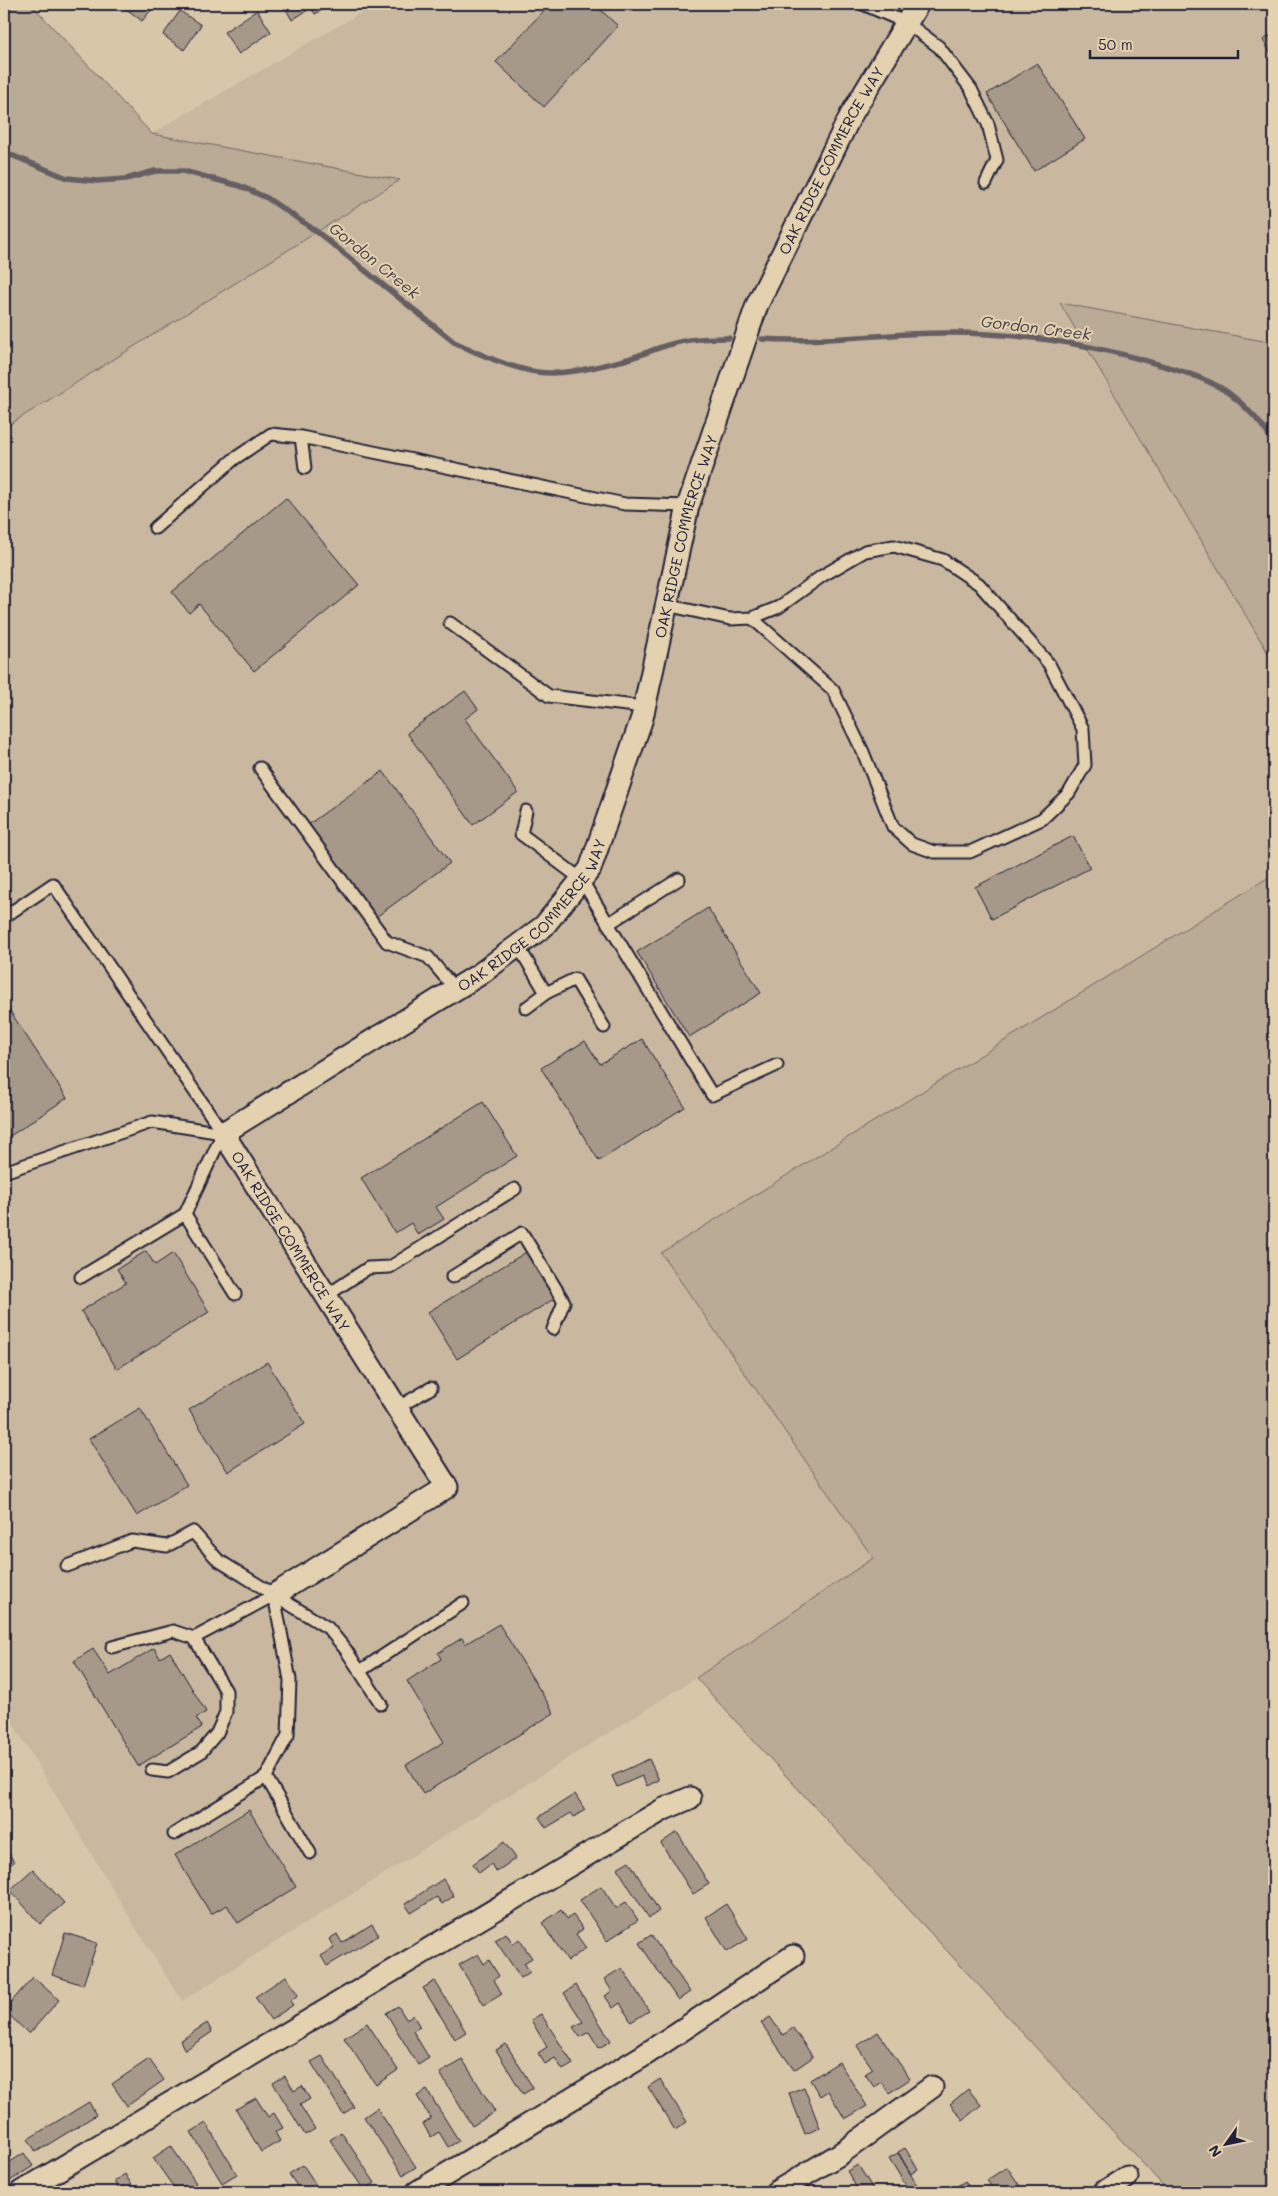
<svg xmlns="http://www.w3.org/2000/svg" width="1278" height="2196" viewBox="0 0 1278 2196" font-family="Mali,sans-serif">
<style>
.built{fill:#c9b89f}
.green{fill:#baab96;stroke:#6e6668}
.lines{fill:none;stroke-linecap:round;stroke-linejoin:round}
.stream{stroke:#655f63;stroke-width:5.5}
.building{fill:#a6998a;stroke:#22223b}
.service-casing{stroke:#22223b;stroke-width:15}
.minor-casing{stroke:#22223b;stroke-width:25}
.service{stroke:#e4d1af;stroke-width:11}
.minor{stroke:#e4d1af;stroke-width:21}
.labels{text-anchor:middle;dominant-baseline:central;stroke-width:4;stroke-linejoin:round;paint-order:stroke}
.street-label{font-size:15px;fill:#22223b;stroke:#e4d1af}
.water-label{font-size:16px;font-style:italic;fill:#44404f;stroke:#e4d1af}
</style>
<rect width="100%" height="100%" fill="#d8c6a8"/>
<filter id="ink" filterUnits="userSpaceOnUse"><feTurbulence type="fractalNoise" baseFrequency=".02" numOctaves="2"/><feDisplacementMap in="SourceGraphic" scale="10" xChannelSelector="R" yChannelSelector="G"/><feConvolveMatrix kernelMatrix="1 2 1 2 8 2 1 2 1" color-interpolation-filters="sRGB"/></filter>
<g filter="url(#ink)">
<!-- built -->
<path class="built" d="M376,4H1274V343L1060,303L1274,663V874L661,1253L873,1558L696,1678L182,2001L139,1933L4,1709V428L399,181L151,134Z"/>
<!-- green -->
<g class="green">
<path d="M4,4H31L152,134L400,180L4,428Z"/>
<path d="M1060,303L1274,343V663Z"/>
<path d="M1274,874V2192H1169L696,1678L873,1558L661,1253Z"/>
</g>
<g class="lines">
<!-- stream -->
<g class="stream">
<path d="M4,152L67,178L97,181L126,179L155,171H183L240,186L267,198L316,231L454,342C476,353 513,369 537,372C565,376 597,367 624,360C643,355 660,346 679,342C695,338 712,338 729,338"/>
<path d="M762,339C823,343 883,333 944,333C1018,332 1093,344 1164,366C1186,372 1211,380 1230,394C1247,407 1265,426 1274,445"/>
</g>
</g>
<!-- building -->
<g class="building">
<path d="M120,4H156L142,21Z"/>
<path d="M283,4H330L331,5L315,14L311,8L292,20Z"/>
<path d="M550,4H594L618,26L544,107L496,62Z"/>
<path d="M257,10L271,32L239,54L224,32Z"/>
<path d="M180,11L201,25L184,50L163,35Z"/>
<path d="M1274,33V59L1263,40Z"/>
<path d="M1037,63L1085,139L1034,171L987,94Z"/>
<path d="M286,498L359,585L254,671L199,604L189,613L172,592Z"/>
<path d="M465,691L478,709L465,719L518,792L473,825L407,733Z"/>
<path d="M383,771L450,863L376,917L309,824Z"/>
<path d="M1073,836L1090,868L992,919L975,887Z"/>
<path d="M708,908L761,993L689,1037L637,952Z"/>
<path d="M4,1002L67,1098L4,1140Z"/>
<path d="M642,1039L685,1107L599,1161L541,1068L585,1041L600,1064Z"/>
<path d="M483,1102L517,1156L436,1207L444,1219L418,1235L411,1223L395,1233L361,1178Z"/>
<path d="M146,1251L155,1265L173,1253L209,1312L117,1369L81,1311L126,1283L117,1269Z"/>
<path d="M528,1251L557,1297L457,1359L428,1312Z"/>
<path d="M267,1362L305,1424L228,1472L189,1410Z"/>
<path d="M140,1408L187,1485L137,1516L89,1439Z"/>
<path d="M499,1624L554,1713L423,1794L406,1765L444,1742L407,1681L441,1659L438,1653L462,1638L465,1644Z"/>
<path d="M154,1648L160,1658L170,1652L206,1712L196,1718L202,1727L138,1766L74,1661L93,1649L110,1675Z"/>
<path d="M649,1759L659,1780L647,1786L642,1776L617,1787L612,1776Z"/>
<path d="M575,1794L585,1810L574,1817L571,1813L546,1828L539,1817Z"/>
<path d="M249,1810L296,1887L238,1923L227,1905L211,1914L175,1855Z"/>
<path d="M677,1832L709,1884L693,1894L661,1843Z"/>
<path d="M504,1842L516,1858L496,1872L491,1864L479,1873L473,1864Z"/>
<path d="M4,1845L14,1862L4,1869Z"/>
<path d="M629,1861L659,1911L649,1918L617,1868Z"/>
<path d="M33,1869L64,1903L40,1924L10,1890Z"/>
<path d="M443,1879L454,1896L442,1904L437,1897L411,1913L405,1904Z"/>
<path d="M601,1886L616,1908L626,1902L638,1920L607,1941L580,1900Z"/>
<path d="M726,1904L748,1939L727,1952L706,1917Z"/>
<path d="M561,1910L567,1919L573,1915L583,1929L576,1934L586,1948L568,1961L542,1923Z"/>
<path d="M372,1924L379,1935L327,1966L321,1956L334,1948L329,1939L337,1934L342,1943Z"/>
<path d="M65,1933L97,1943L83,1985L52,1975Z"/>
<path d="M506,1933L513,1944L519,1939L532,1958L524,1963L530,1972L521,1978L495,1940Z"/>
<path d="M651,1935L690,1992L678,2000L639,1943Z"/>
<path d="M478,1954L484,1964L489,1960L499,1976L494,1980L502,1994L484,2005L459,1965Z"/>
<path d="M622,1968L649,2011L631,2022L620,2003L613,2008L605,1996L612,1991L604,1979Z"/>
<path d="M286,1976L298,1995L290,2001L293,2005L271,2020L255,1997Z"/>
<path d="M33,1977L59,2000L29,2034L4,2010Z"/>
<path d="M435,1981L466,2032L455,2039L423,1988Z"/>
<path d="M576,1985L611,2041L599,2048L589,2032L580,2037L573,2027L583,2022L564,1993Z"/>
<path d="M398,2006L406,2019L413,2015L420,2027L413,2031L429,2058L418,2065L386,2013Z"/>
<path d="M541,2014L573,2064L563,2070L555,2058L545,2064L538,2053L547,2047L531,2020Z"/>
<path d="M770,2017L783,2035L793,2028L813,2057L794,2070L761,2023Z"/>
<path d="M207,2023L212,2032L185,2050L180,2041Z"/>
<path d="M367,2023L398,2070L376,2085L344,2038Z"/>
<path d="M878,2032L910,2079L889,2093L881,2082L874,2087L865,2074L873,2069L857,2046Z"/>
<path d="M506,2044L533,2088L523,2094L496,2050Z"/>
<path d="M322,2056L354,2107L343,2114L311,2062Z"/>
<path d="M149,2059L164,2080L127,2106L112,2084Z"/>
<path d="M463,2060L495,2112L472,2126L440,2073Z"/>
<path d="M839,2062L867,2106L845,2119L828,2091L820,2096L810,2080Z"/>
<path d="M285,2076L294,2091L302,2086L310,2099L300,2105L315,2129L305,2135L273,2083Z"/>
<path d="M660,2079L687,2122L675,2130L648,2087Z"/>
<path d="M804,2087L820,2128L805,2134L789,2093Z"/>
<path d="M968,2089L981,2105L963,2120L950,2104Z"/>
<path d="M427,2090L459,2141L448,2147L439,2132L431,2137L423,2124L431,2119L417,2096Z"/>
<path d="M256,2098L268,2117L274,2113L283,2128L275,2132L280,2141L261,2152L236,2109Z"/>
<path d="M89,2102L96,2115L36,2152L28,2139Z"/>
<path d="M377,2108L416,2167L403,2175L364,2117Z"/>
<path d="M206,2123L237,2174L222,2183L191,2132Z"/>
<path d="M341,2132L375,2183L364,2190L330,2140Z"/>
<path d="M171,2146L196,2183L183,2192H177L153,2158Z"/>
<path d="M905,2148L918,2169L911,2174L898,2152Z"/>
<path d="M24,2153L33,2166L4,2185V2166Z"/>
<path d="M898,2153L921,2192H910L889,2158Z"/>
<path d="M303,2165L321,2192H301L289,2174Z"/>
<path d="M858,2165L875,2192H859L847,2171Z"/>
<path d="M1007,2167L1024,2192H995L987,2180Z"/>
<path d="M125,2174L136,2192H120L114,2181Z"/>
<path d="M965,2181L972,2192H948Z"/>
<path d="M1176,2186L1180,2192H1166Z"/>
</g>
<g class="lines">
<!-- service casing -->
<g class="service-casing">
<g id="service">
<path d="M863,4L907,23L939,47L971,89L988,124L997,160L986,183"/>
<path d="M301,437L305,468"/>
<path d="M155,528L234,459L271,434L301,437L625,504L688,506"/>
<path d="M666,605L730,619L752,618L779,607L822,576L865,551L894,546L943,560L979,584L1049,664L1083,729L1085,765L1069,793L1042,819L970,852H934L912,844L893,827L863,752L833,690L752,618"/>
<path d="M450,623L549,696L644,707"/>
<path d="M260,768L387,942L428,957L455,989"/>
<path d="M526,811L521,834L581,879L712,1095L777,1065"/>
<path d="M4,917L53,884L223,1133"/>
<path d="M608,924L679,879"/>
<path d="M518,946L546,993L526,1008"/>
<path d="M546,993L575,979L604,1027"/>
<path d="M4,1172L152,1122L223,1133L185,1214L81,1277"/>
<path d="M185,1214L235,1294"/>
<path d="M452,1277L522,1233L564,1302L553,1329"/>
<path d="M326,1296L368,1268L390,1267L515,1189"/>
<path d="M397,1408L431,1388"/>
<path d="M67,1566L132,1541L167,1546L193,1532L218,1560L328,1628L346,1650L381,1704"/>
<path d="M194,1638L274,1595"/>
<path d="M112,1647L173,1631L194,1638L226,1691V1712L217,1733L201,1752L168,1772L152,1770"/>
<path d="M360,1671L463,1603"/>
<path d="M266,1777L288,1735L290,1680L274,1595"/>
<path d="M174,1834L266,1777L310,1853"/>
</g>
</g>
<!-- minor casing -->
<g class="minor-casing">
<g id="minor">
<path id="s1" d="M274,1595L447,1487L223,1133L480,974L544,926L590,869L642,718L688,506L757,305L851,115L918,4"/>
<path d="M21,2192L664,1809L690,1798"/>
<path d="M417,2192L643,2056L793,1956"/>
<path d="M776,2192L840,2154L932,2087"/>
<path d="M1104,2192L1127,2177"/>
</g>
</g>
<!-- service -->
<use href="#service" class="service"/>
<!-- minor -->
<use href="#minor" class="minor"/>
</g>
</g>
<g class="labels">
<!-- street labels -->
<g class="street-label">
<text stroke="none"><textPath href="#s1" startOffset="1830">OAK RIDGE COMMERCE WAY</textPath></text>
<text stroke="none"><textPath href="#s1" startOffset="1425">OAK RIDGE COMMERCE WAY</textPath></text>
<text stroke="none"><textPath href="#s1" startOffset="1005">OAK RIDGE COMMERCE WAY</textPath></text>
<text transform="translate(291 1241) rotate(58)">OAK RIDGE COMMERCE WAY</text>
</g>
<!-- water labels -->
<g class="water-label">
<text transform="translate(375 260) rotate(39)">Gordon Creek</text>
<text transform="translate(1036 327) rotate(7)">Gordon Creek</text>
</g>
</g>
<!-- margin -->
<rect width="1278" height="2196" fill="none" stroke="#e4d1af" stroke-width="20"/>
<rect x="10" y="10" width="1258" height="2176" fill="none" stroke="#22223b" stroke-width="2" filter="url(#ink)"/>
<!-- north arrow -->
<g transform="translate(1226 2144) rotate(237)" stroke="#e4d1af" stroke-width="4" paint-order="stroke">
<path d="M0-4L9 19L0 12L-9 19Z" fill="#22223b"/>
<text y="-8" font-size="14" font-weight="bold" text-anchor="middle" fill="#22223b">N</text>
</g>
<!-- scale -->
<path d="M1090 50v8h148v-8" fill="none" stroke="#22223b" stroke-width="2.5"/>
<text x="1098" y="50" font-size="15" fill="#22223b" stroke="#e4d1af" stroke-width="4" paint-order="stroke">50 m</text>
</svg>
